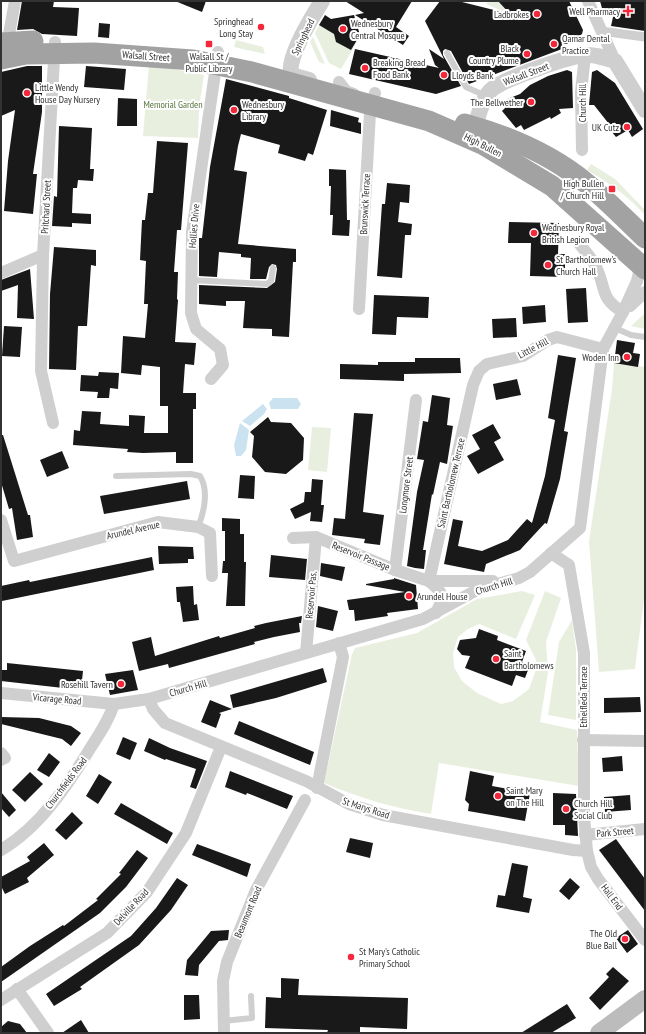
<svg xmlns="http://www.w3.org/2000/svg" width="646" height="1034" viewBox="0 0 646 1034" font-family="'PT Sans Narrow',sans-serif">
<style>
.green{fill:#e8efdf}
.water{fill:#cbe2f0}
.building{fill:#191919}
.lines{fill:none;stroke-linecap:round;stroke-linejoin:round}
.service{stroke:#cfcfcf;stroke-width:6}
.pedestrian{stroke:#cfcfcf;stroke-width:9}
.minor{stroke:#cfcfcf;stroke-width:12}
.tertiary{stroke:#cfcfcf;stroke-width:16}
.secondary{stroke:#bcbcbc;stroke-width:18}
.trunk{stroke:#a2a2a2;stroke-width:21}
.poi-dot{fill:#f4283a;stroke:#fff;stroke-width:1.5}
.labels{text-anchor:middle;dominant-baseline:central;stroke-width:4;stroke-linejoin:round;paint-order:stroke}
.poi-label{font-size:10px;fill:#323232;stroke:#fff;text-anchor:start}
.street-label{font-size:10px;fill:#323232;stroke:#fff}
.park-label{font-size:10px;fill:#55733a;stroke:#fff}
</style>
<rect width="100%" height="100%" fill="#fff"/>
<!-- green -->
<g class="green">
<path d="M489,1H498L505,8V12L486,4Z"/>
<path d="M319,25L334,34L338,43L346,48L357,42L341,69L329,63L315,33Z"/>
<path d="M313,37L325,64L319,62L310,42Z"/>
<path d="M236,40L263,47L265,54L234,47Z"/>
<path d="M149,64L204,75L199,108L198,138L143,136Z"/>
<path d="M591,164L615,179L645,210V215C629,197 608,182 587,170Z"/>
<path d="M645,313V329L631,326L644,314Z"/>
<path d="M614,363L645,367V591L635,669L599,672L589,541L612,389Z"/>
<path d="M312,427L331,428L327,472L308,470Z"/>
<path d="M522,591L535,595L516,639L479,624L468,629L458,637L453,653L454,667L462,681L477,693L501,704L513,701L529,689L536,670V660L526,640L545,591L561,598L546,642L548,672L540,722L577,730L579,786L439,763L431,814C394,808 359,798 324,783L352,654L355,648L417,633L477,599Z"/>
<path d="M572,620L576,650V720L548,715L559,642Z"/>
</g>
<!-- water -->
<g class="water">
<path d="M273,398H297L301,404L298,409H271L269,403Z"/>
<path d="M263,404L267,409L264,414L250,426L242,421Z"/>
<path d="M240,423L249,430L246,450L241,456H236L234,445Z"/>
</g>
<!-- building -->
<g class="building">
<path d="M22,1H54L53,7L79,8L77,36L42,34L33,29L17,30Z"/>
<path d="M175,1H206L202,12Z"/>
<path d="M345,1H412L396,27L409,36L403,45L355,15L364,13Z"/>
<path d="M440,1H458L510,14L498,1H569L583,30L582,34L562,49L469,84L451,51L445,49L443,51V55L461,86L436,94L349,74L355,49L439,68L435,65L429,49L444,59L425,21Z"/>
<path d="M600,1H645V31L611,26L613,17L603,12Z"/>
<path d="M325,15L331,19L354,15L360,35L351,50L336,42L334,34L319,25Z"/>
<path d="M99,23L110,24L109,38L98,37Z"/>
<path d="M27,66H42V112L33,174H37L33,214L4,211L8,161L15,110L1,116V72Z"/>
<path d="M86,66L126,69L124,90L84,87Z"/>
<path d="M567,70L572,72L573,108L559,109L561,113L551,119L550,117L524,130L521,125L516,128L502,111L509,104L505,100L520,94L530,85L548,76Z"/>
<path d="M597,70L615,83L643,129L632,137L628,130L616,137L607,126L609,124L594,105H589L592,72Z"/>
<path d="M226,79L289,96V98L327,110L313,155L308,153L305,161L278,153L280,145L241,134L238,146L234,170L247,172L238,244L296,249V262H293L289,337L272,336V329L243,328L245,301H226V306L199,304V285L267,288L275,282L277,269L276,265L272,264L269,267L266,279H250L251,258L241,257V254L219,252L217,277L199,276V238H202L210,167Z"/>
<path d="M118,98L137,99V126H117Z"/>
<path d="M331,110L359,118L358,122L361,123V134L330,126Z"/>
<path d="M59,126L92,128L90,169H94L93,181L78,180L77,188H73L72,213L91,214V224L72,223V227L52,226L54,196L57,197Z"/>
<path d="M157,141L188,143L181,230H177L174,272H178L177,299L178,300L175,342L196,343L194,365L185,364L183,393H196V409H193V463H176V452L143,453L127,452L128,449L73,445L74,430L80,431L82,411L101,412L100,424L129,426V415L145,416L144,433H168V406H160V367L142,365L141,375L121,373L123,336L145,338L148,304H144L146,261L140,260L142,220H145L148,193H153Z"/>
<path d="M329,169L346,170L347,220H350L349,236L332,235L333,215H330L331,186H329Z"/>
<path d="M387,183L410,185L409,203L400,202L398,222L412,224L411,235H405L402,278L377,276L382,204H385Z"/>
<path d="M509,222L559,223L558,254H565V277L530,276L531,243H508Z"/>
<path d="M54,247L96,250V266L91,265L87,326H78L76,370L49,369L50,294Z"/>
<path d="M30,269L34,319L17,318L18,285L1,291V280Z"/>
<path d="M586,288L588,322L568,323L566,289Z"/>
<path d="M374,295L429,297L428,318L397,317L396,335L372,334Z"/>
<path d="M545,305L546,322L523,324L522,307Z"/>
<path d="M516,318L517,337L493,338L492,319Z"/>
<path d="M4,326L22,327L20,357L2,356Z"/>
<path d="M617,340L635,343L633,353L640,354L638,367L614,363Z"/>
<path d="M558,355L576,358L564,431L568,432L560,479L547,524L545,523L520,550L486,564L484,572L444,564L453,519L463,521L458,546L482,551L508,540L527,519L532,523L545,476L555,420L548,418Z"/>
<path d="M415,358H460L461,373L404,374V381L340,379V364L378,365V362H415Z"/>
<path d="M99,372L119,373L118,389L110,388L109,398H97L98,392L80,391L81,375L98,376Z"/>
<path d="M517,379L521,395L496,400L493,384Z"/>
<path d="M432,395L450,398L447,425L453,426L447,464L440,462L433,495L432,494L423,550H426L424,569L415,568L407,566L417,492L424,460L417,459L423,421L428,422Z"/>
<path d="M354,413L373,414L363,512L384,515L380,545L364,543L365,539L332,535L334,518L345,519Z"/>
<path d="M268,417L271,422L291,423L304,438L303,460L286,474L265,472L252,457L254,436L250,432Z"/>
<path d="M493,424L501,438L494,442L504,460L478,474L467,456L480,449L472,435Z"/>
<path d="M1,435H3L28,515H30L33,537L17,540L12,508L9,509L1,482Z"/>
<path d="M62,451L69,468L47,477L40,460Z"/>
<path d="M240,475L255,476L254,499L238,498Z"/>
<path d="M312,479L323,480L321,505H324L322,522L310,521L311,512L295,519L290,509L304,502L305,492H311Z"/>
<path d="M187,481L190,499L104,514L100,496Z"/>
<path d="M222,518L240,519V534H244V562H246L245,606H226L228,573H222L223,561H225V531H222Z"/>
<path d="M158,546L193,547L194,559H188V563L159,564Z"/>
<path d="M271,555L307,559L305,580L269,577Z"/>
<path d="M152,557L154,570L2,601L1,586L29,580L30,582Z"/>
<path d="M321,563L345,567L342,581L320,576Z"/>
<path d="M394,578L416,585L418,609L387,613L388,616L355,621L354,610H349L347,600L405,592L366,585V584L394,579Z"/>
<path d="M193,586L194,605L197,604L199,620L183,622L180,602H177L176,587Z"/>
<path d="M318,606L338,611L333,631L316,627Z"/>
<path d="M302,616L301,623H299L300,632L274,637L254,642L255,644L169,668L168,664L139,671L132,642L151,637L155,656L219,636L220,638L255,628L254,626L266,623Z"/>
<path d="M479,629L498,636L497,640L526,651L522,662L530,665L525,678L516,675L512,686L465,668L470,656L462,655L457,649L460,640L476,638Z"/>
<path d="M7,663L83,671L81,690L1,681V670H7Z"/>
<path d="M323,668L327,682L276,698L233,708L230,695Z"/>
<path d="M133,670L138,690L110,695L105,674Z"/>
<path d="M640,697L641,712L604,713V698Z"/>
<path d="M210,700L232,709L219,713L221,714L216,728L201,722Z"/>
<path d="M1,717L39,718L71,726L81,733L71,746L62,739L1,724Z"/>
<path d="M239,721L314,752L310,765L234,734Z"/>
<path d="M123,737L137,743L130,760L116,754Z"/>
<path d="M149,738L170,748L207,761L196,789L190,787L196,769L166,759L165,760L144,751Z"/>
<path d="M49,753L60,762L49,777L37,770Z"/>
<path d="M622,756L623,771L603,772L602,758Z"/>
<path d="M230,771L293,796L287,809L247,793L246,795L225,787Z"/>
<path d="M470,771L494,776L492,786L530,793L525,821L468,811L469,804L465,800Z"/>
<path d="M30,772L43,784L25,802L12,790Z"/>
<path d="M99,774L112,782L98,804L86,796Z"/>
<path d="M1,792L16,810L9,817L1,808Z"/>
<path d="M553,793L576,794L578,836L565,835V825H553Z"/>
<path d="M630,795L631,810L605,812L604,797Z"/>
<path d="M121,803L173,833L167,844L114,814Z"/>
<path d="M72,812L83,823L66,840L55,830Z"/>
<path d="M350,838L373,843L370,858L346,852Z"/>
<path d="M616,839L645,879V911L599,850Z"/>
<path d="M44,843L54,855L27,878L29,882L5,894L1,886V877L30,861L27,857Z"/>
<path d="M197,844L251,864L247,877L192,855Z"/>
<path d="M137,850L148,858L126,887L100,913L1,982V967L30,946L63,925L64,926L98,900L96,899L121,874L119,873Z"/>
<path d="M512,863L528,866L523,897L532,899L529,913L496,907L498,895L505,896Z"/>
<path d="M177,878L188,885L171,910L139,945L80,987L82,989L54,1006L46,994L131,936L156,908Z"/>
<path d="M570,878L580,887L569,900L559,891Z"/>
<path d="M229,930L228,940L219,941L199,965L198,976L185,975L187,960L211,931Z"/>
<path d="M628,930L638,944L627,953L616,938Z"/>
<path d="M613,967L629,981L600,1010L589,998L609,977L606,974Z"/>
<path d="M281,978L299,979L298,995L408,998L407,1029L360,1027V1033H327L328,1030L265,1028L266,997L281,998Z"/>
<path d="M184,995H199L200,1019L184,1020Z"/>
<path d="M567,1004L576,1018L551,1033H521Z"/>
<path d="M81,1020L89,1033H62Z"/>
<path d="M8,1021L20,1024L27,1033H1V1027Z"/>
</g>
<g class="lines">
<!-- service -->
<g class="service">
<path d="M447,53L466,87L486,96"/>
<path d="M191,280L267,284L271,281L273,268"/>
<path d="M615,328L631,335L645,337"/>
<path d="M116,476L191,474L200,476C209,490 204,513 198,527"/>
<path d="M223,1021L252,1018L251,996"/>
</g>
<!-- pedestrian -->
<path class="pedestrian" d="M601,31L645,37"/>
<!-- minor -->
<g class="minor">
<path d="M588,1L615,61"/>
<path d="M12,47L9,34L15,1"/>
<path d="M339,82L346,91L354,94"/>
<path d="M582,150L581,92L585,55"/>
<path d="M578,242C584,250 591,257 595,265C607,287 598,297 623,312"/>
<path d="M1,273L43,255"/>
<path d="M630,306L645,292"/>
<path d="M359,309L370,113L375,93"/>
<path d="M211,379L223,365L220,349L196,329L191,313L192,232L218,52"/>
<path d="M53,423L41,371L43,255L55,42"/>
<path d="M1,520L14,561L158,522L198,527L210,533L212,576"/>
<path d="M293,538L316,537L395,570L429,581H493"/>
<path d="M551,553L569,565L584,653V816L587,851L591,867L598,879L645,940"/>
<path d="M395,570L416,400"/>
<path d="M429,581L473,385L479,371L487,364L523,356L548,340L557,337L603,349"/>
<path d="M429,581C444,594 445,595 436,613"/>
<path d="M306,653L316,537"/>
<path d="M1,693L114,704L149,699L423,619L477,590L519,578L530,572L580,528L603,349L623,312L637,281L639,273L636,262"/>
<path d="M149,699L153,709L165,723L306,781L349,804L383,815L573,850L587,851"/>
<path d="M583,740L645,741"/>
<path d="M1,753L5,758L1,760"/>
<path d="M317,788L343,657L339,643"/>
<path d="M585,835L645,829"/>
<path d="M1,850C40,827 68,785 91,747C100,733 109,720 114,704"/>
<path d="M17,989L48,1033"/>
<path d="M1,1000L107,933L147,892L186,833L221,747"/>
<path d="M224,1033L223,981L227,962L256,890L305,800"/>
</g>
<!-- tertiary -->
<g class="tertiary">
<path d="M309,80L291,75C287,57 312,17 322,1"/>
<path d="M477,136L474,133C477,120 481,100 491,90C504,79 570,55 588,55C597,55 606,58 615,61L645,110"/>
</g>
<!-- secondary -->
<path class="secondary" d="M599,1033L645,999"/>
<!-- trunk -->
<g class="trunk">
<path d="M1,43L33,41"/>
<path d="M1,59L26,54L94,53L193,60L252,72L429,121L484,145L552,186L645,269"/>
<path d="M465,124C508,136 552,155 586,183C607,200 626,220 645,238"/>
</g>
</g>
<!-- markers -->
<g class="poi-dot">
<path d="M626 5h4v4h4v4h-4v4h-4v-4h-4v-4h4z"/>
<circle cx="537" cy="14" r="4"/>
<circle cx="261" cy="27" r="4"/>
<circle cx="343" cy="29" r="4"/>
<rect x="205" y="40" width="8" height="8" rx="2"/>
<circle cx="554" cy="44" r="4"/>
<circle cx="527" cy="54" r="4"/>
<circle cx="365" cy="68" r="4"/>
<circle cx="444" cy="75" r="4"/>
<circle cx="27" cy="93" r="4"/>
<circle cx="531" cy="102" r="4"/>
<circle cx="234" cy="110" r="4"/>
<circle cx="627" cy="127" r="4"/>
<rect x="608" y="185" width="8" height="8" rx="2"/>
<circle cx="534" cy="233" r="4"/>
<circle cx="548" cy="265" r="4"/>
<circle cx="627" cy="357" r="4"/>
<circle cx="409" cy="596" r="4"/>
<circle cx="496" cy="659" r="4"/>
<circle cx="121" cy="684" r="4"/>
<circle cx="498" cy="796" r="4"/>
<circle cx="566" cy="809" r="4"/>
<circle cx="625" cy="939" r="4"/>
<circle cx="351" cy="957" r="4"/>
</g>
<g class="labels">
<!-- poi labels -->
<g class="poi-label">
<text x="620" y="11" text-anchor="end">Well Pharmacy</text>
<text x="529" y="14" text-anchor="end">Ladbrokes</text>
<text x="253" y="21" text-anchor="end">Springhead<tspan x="253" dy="12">Long Stay</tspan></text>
<text x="351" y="23">Wednesbury<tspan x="351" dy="12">Central Mosque</tspan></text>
<text x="562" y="38">Qamar Dental<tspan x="562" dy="12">Practice</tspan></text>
<text x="519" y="48" text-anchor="end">Black<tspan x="519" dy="12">Country Plume</tspan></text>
<text x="209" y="56" text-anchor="middle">Walsall St /<tspan x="209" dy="12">Public Library</tspan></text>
<text x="373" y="62">Breaking Bread<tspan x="373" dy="12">Food Bank</tspan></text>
<text x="452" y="75">Lloyds Bank</text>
<text x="35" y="87">Little Wendy<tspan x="35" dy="12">House Day Nursery</tspan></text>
<text x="523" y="102" text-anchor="end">The Bellwether</text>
<text x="242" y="104">Wednesbury<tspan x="242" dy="12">Library</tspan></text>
<text x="619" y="127" text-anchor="end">UK Cutz</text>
<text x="604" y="183" text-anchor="end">High Bullen<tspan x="604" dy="12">/ Church Hill</tspan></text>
<text x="542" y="227">Wednesbury Royal<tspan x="542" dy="12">British Legion</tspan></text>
<text x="556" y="259">St Bartholomew's<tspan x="556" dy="12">Church Hall</tspan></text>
<text x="619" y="357" text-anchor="end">Woden Inn</text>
<text x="417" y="596">Arundel House</text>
<text x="504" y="653">Saint<tspan x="504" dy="12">Bartholomews</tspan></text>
<text x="113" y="684" text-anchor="end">Rosehill Tavern</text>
<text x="506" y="790">Saint Mary<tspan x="506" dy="12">on The Hill</tspan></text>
<text x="574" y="803">Church Hill<tspan x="574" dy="12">Social Club</tspan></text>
<text x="617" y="933" text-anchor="end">The Old<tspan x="617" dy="12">Blue Ball</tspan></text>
<text x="359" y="951">St Mary's Catholic<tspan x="359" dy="12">Primary School</tspan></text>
</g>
<!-- street labels -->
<g class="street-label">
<text transform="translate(303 37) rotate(-64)">Springhead</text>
<text transform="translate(146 56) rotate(4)">Walsall Street</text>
<text transform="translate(526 74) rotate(-21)">Walsall Street</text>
<text transform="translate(582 103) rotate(-90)">Church Hill</text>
<text transform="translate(483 145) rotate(27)">High Bullen</text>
<text transform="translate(365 204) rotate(-87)">Brunswick Terrace</text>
<text transform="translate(46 207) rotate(-87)">Pritchard Street</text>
<text transform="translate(194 226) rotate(-85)">Hollies Drive</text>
<text transform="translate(533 348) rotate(-28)">Little Hill</text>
<text transform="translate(451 483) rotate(-77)">Saint Bartholomew Terrace</text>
<text transform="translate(406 485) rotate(-83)">Longmore Street</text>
<text transform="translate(133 530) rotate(-13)">Arundel Avenue</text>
<text transform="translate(361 556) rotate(22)">Reservoir Passage</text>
<text transform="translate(494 586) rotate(-17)">Church Hill</text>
<text transform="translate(311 595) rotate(-85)">Reservoir Pas.</text>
<text transform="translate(188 688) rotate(-16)">Church Hill</text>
<text transform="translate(583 697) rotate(-90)">Ethelfleda Terrace</text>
<text transform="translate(57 699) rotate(5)">Vicarage Road</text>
<text transform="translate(66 783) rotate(-53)">Churchfields Road</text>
<text transform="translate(366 808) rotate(18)">St Marys Road</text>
<text transform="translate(615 832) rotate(-5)">Park Street</text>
<text transform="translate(612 897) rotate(53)">Hall End</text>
<text transform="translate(131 907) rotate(-47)">Delville Road</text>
<text transform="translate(248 912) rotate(-67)">Beaumont Road</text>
</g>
<!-- park labels -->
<g class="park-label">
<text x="173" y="104">Memorial Garden</text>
</g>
</g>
<!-- border -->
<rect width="646" height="1034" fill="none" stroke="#323232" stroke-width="4"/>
</svg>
